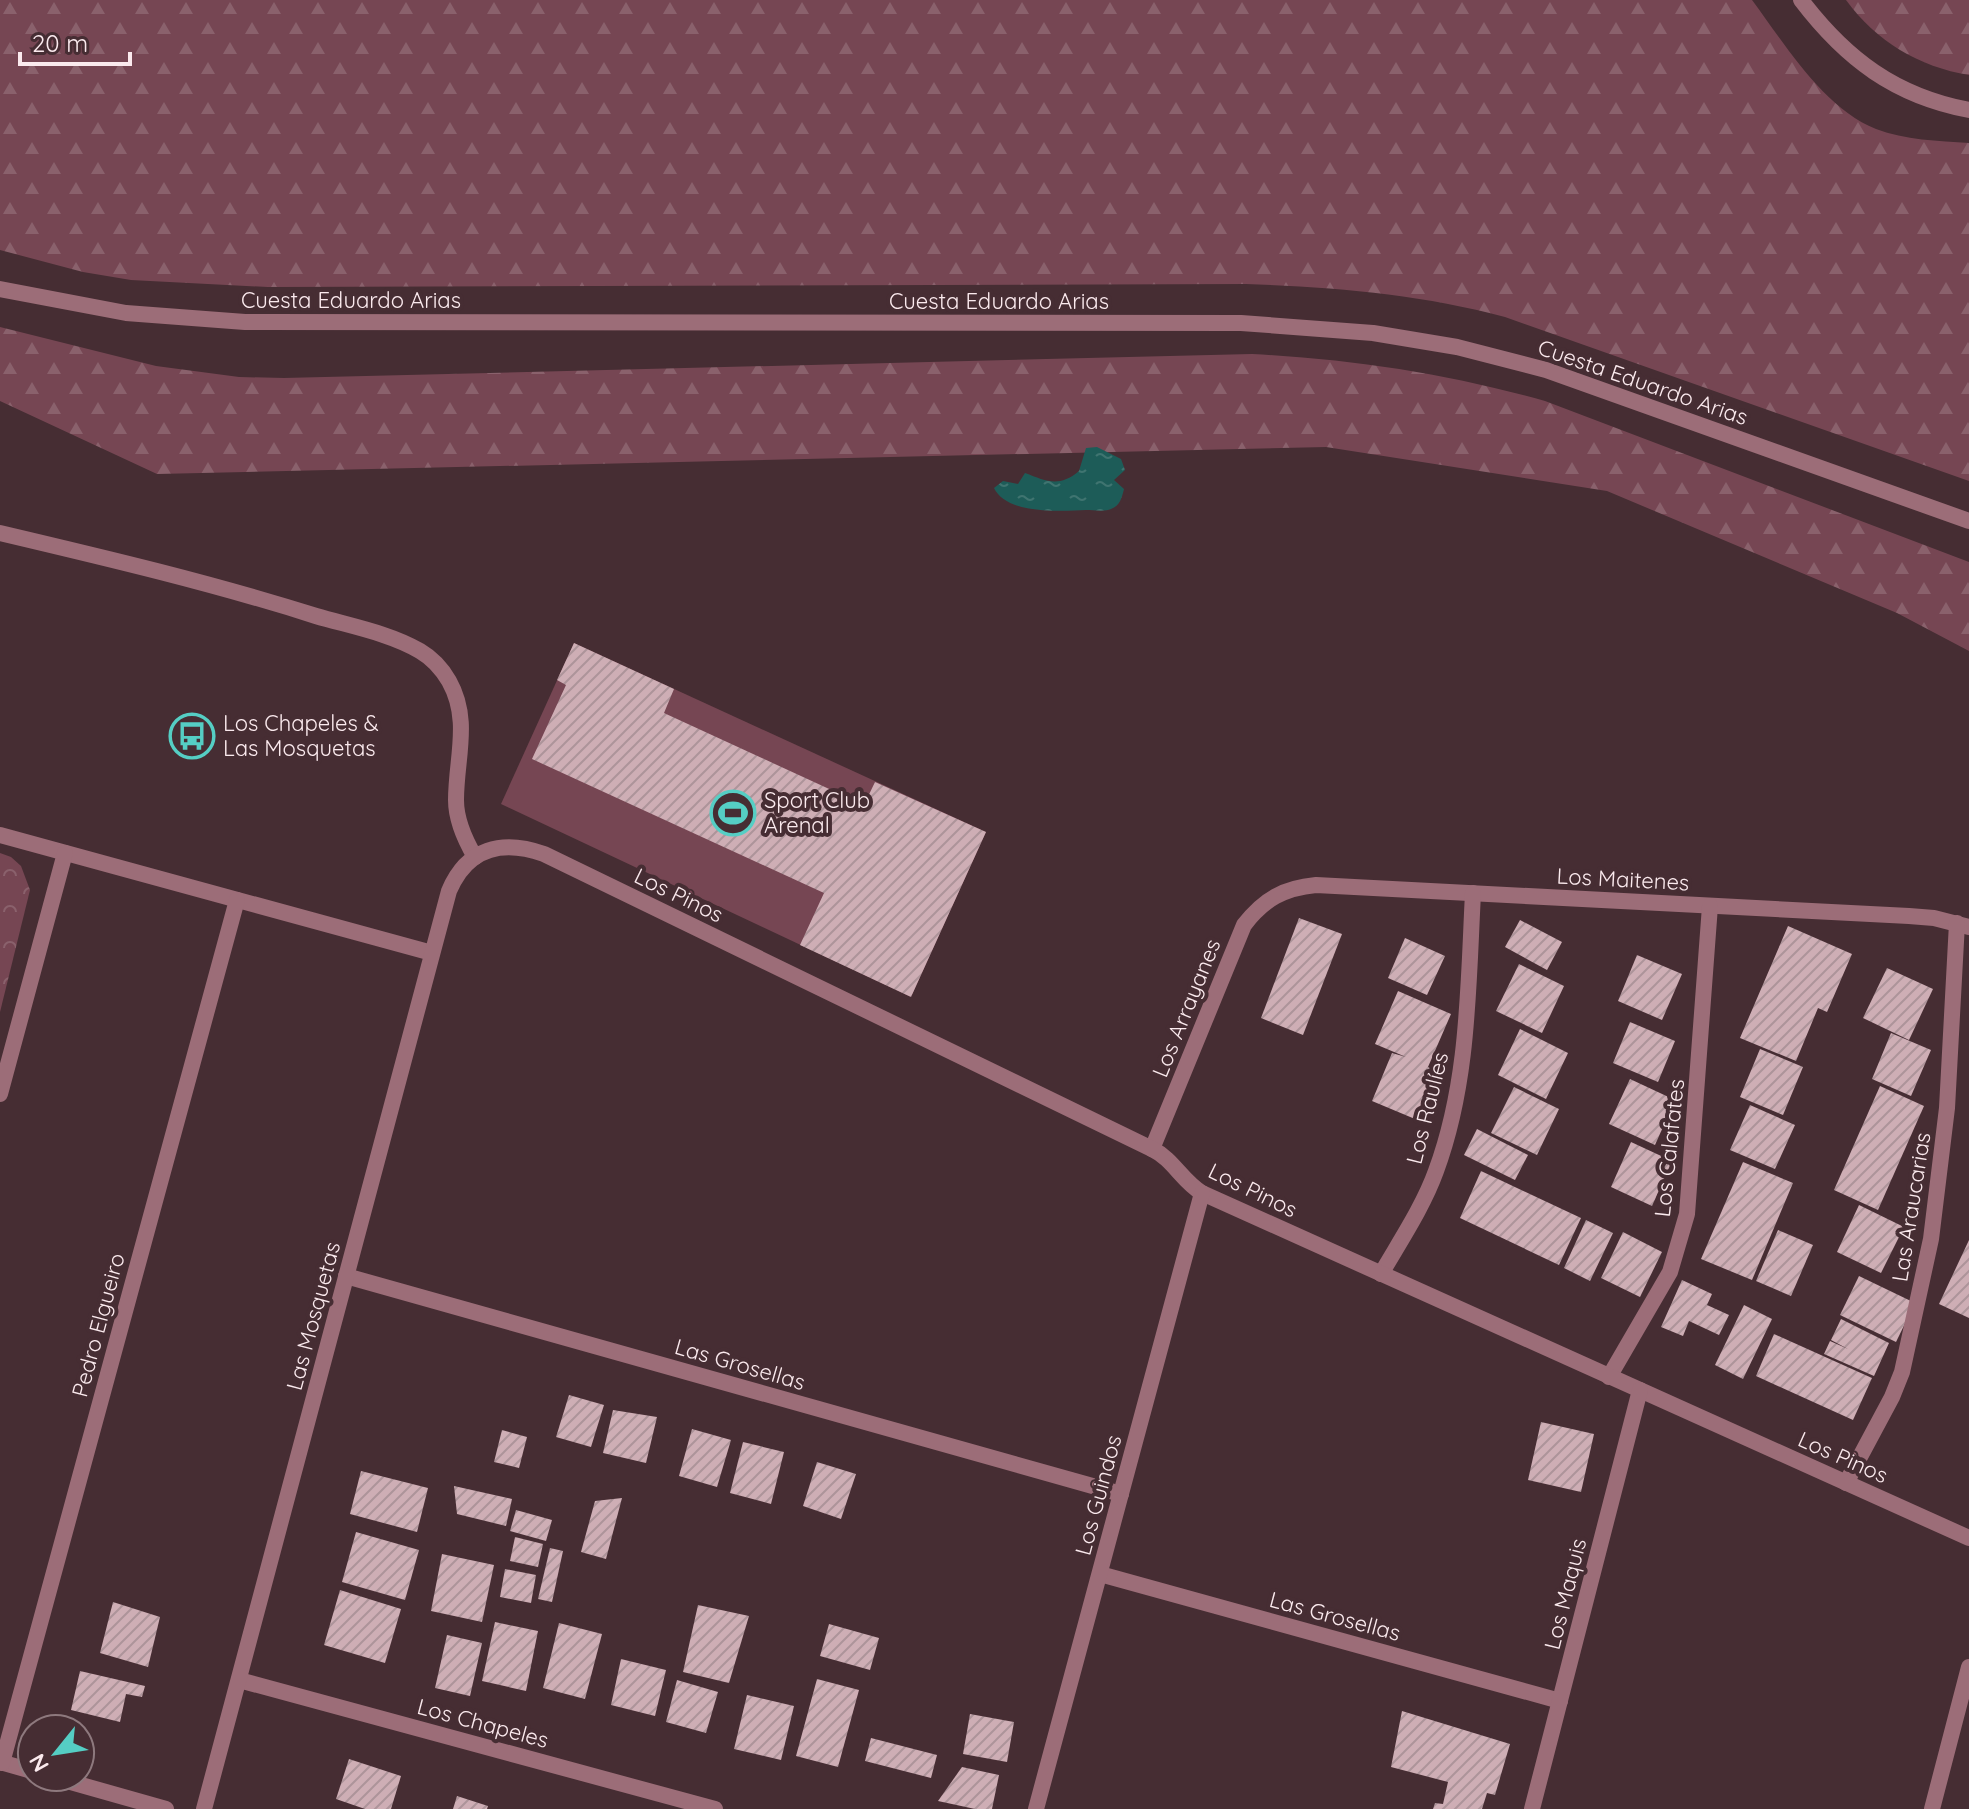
<svg xmlns="http://www.w3.org/2000/svg" width="1969" height="1809" viewBox="0 0 1969 1809" font-family="Quicksand,sans-serif">
<style>
.forest{fill:url(#forest-firs)}
.park{fill:url(#park-crowns)}
.garden{fill:#764653}
.water{fill:url(#water-ripples)}
.building{fill:url(#building-hatch)}
.lines{fill:none;stroke-linecap:round;stroke-linejoin:round}
.minor{stroke:#9c6d78;stroke-width:16}
.tertiary{stroke:#9c6d78;stroke-width:16}
.labels{text-anchor:middle;dominant-baseline:central;stroke-width:8;stroke-linejoin:round;paint-order:stroke}
.street-label{font-size:22px;fill:#fbeaee;stroke:#462d33}
.poi-label{font-size:22px;fill:#fbeaee;stroke:#462d33;text-anchor:start}
</style>
<defs>
<pattern id="forest-firs" width="22" height="20" patternUnits="userSpaceOnUse" patternTransform="scale(2)"><rect width="22" height="20" fill="#764653"/><path d="M5 1l3.5 6h-7zM16 11l3.5 6h-7z" fill="#8a616c"/></pattern>
<pattern id="park-crowns" width="20" height="18" patternUnits="userSpaceOnUse" patternTransform="scale(2)"><rect width="20" height="18" fill="#764653"/><path d="M2 6a3 3 0 1 1 6 0M12 15a3 3 0 1 1 6 0" fill="none" stroke="#8a616c"/></pattern>
<pattern id="water-ripples" width="26" height="14" patternUnits="userSpaceOnUse" patternTransform="scale(2)"><rect width="26" height="14" fill="#1d5c58"/><path d="M2 4q2-2 4 0t4 0M15 11q2-2 4 0t4 0" fill="none" stroke="#3f7470"/></pattern>
<pattern id="building-hatch" width="6" height="6" patternUnits="userSpaceOnUse" patternTransform="scale(2)"><rect width="6" height="6" fill="#ceaeb5"/><path d="M-1 1l2-2M0 6l6-6M5 7l2-2" fill="none" stroke="#ad949a"/></pattern>
</defs>
<rect width="100%" height="100%" fill="#462d33"/>
<!-- forest -->
<g class="forest">
<path d="M0,0H1752C1784,43 1824,109 1876,129C1905,140 1938,141 1969,143V481L1505,317C1420,294 1334,287 1246,284L268,287L131,280L83,272L0,250Z"/>
<path d="M1846,0H1969V75C1919,67 1876,41 1846,0Z"/>
<path d="M0,327L156,366L239,377L284,378L1252,354C1352,359 1449,374 1545,401L1969,562V651L1897,613L1607,491L1326,447L157,474L0,401Z"/>
</g>
<!-- park -->
<path class="park" d="M0,853L11,857L21,866L30,890L0,1012Z"/>
<!-- garden -->
<path class="garden" d="M574,643L986,832L911,997L501,804Z"/>
<!-- water -->
<path class="water" d="M1097,447L1121,459L1125,470L1114,480L1124,489C1122,497 1120,506 1111,509C1105,512 1093,510 1086,510C1061,511 1007,515 994,488L1003,481L1018,484L1025,473C1046,481 1059,488 1079,471L1086,448Z"/>
<!-- building -->
<g class="building">
<path d="M574,643L674,689L664,713L864,805L875,782L986,832L911,997L800,945L824,893L532,759L566,685L557,680Z"/>
<path d="M1299,918L1342,934L1303,1035L1261,1018Z"/>
<path d="M1520,920L1562,942L1547,970L1505,947Z"/>
<path d="M1788,926L1852,954L1827,1012L1818,1008L1796,1061L1740,1038Z"/>
<path d="M1405,938L1445,956L1427,995L1388,978Z"/>
<path d="M1637,955L1682,974L1662,1020L1618,1001Z"/>
<path d="M1519,964L1564,986L1542,1033L1496,1011Z"/>
<path d="M1887,968L1933,989L1909,1040L1863,1018Z"/>
<path d="M1398,991L1451,1014L1428,1067L1435,1070L1415,1119L1372,1101L1392,1053L1406,1057L1375,1044Z"/>
<path d="M1630,1022L1675,1041L1658,1082L1613,1063Z"/>
<path d="M1520,1029L1568,1053L1546,1099L1498,1075Z"/>
<path d="M1891,1033L1931,1050L1911,1096L1872,1079Z"/>
<path d="M1760,1049L1803,1067L1783,1115L1740,1097Z"/>
<path d="M1630,1079L1675,1100L1655,1145L1609,1124Z"/>
<path d="M1880,1086L1924,1106L1878,1210L1834,1190Z"/>
<path d="M1514,1087L1559,1109L1537,1155L1491,1133Z"/>
<path d="M1750,1105L1795,1125L1775,1169L1730,1150Z"/>
<path d="M1477,1129L1528,1155L1515,1180L1464,1155Z"/>
<path d="M1631,1142L1672,1161L1652,1206L1611,1187Z"/>
<path d="M1743,1162L1793,1183L1752,1280L1701,1259Z"/>
<path d="M1481,1171L1581,1218L1559,1265L1460,1218Z"/>
<path d="M1859,1205L1904,1227L1881,1273L1837,1252Z"/>
<path d="M1586,1220L1613,1233L1590,1281L1564,1268Z"/>
<path d="M1778,1230L1813,1245L1791,1296L1756,1281Z"/>
<path d="M1623,1232L1662,1252L1640,1297L1601,1278Z"/>
<path d="M1969,1240V1318L1939,1304Z"/>
<path d="M1859,1276L1915,1303L1896,1342L1840,1315Z"/>
<path d="M1682,1280L1712,1294L1707,1305L1729,1315L1719,1335L1689,1321L1683,1336L1661,1327Z"/>
<path d="M1744,1305L1772,1319L1743,1379L1715,1365Z"/>
<path d="M1841,1319L1889,1343L1874,1376L1824,1354L1830,1341L1848,1349L1831,1340Z"/>
<path d="M1774,1334L1872,1378L1853,1420L1756,1376Z"/>
<path d="M569,1395L604,1405L591,1447L556,1437Z"/>
<path d="M613,1410L657,1417L646,1463L603,1453Z"/>
<path d="M1541,1422L1594,1434L1581,1492L1528,1480Z"/>
<path d="M692,1429L731,1440L717,1487L679,1476Z"/>
<path d="M502,1430L527,1437L519,1468L494,1462Z"/>
<path d="M743,1442L784,1452L771,1504L730,1493Z"/>
<path d="M817,1462L856,1474L841,1519L803,1506Z"/>
<path d="M361,1471L428,1488L417,1532L350,1514Z"/>
<path d="M454,1486L512,1499L506,1526L457,1514Z"/>
<path d="M622,1498L606,1559L581,1552L595,1501Z"/>
<path d="M516,1510L552,1520L546,1541L510,1531Z"/>
<path d="M356,1532L419,1550L405,1600L342,1582Z"/>
<path d="M515,1537L543,1544L538,1567L510,1561Z"/>
<path d="M550,1548L563,1551L552,1602L538,1599Z"/>
<path d="M442,1554L494,1565L482,1622L431,1611Z"/>
<path d="M505,1569L536,1575L531,1603L500,1597Z"/>
<path d="M340,1590L401,1609L385,1663L324,1645Z"/>
<path d="M113,1602L160,1617L148,1667L100,1653Z"/>
<path d="M698,1605L749,1616L729,1683L683,1672Z"/>
<path d="M495,1622L538,1631L526,1691L482,1681Z"/>
<path d="M559,1623L602,1634L585,1699L543,1688Z"/>
<path d="M829,1624L879,1638L870,1670L820,1656Z"/>
<path d="M447,1635L482,1643L470,1696L435,1688Z"/>
<path d="M621,1659L666,1670L655,1716L611,1705Z"/>
<path d="M80,1671L145,1686L142,1697L126,1694L120,1722L71,1710Z"/>
<path d="M817,1679L859,1690L838,1767L796,1756Z"/>
<path d="M677,1680L718,1692L706,1733L666,1722Z"/>
<path d="M747,1695L794,1706L781,1760L734,1749Z"/>
<path d="M1402,1711L1510,1744L1495,1795L1487,1793L1482,1809H1433L1435,1803L1443,1804L1448,1782L1391,1767Z"/>
<path d="M970,1714L1014,1722L1007,1762L963,1754Z"/>
<path d="M871,1738L937,1755L931,1778L865,1761Z"/>
<path d="M349,1759L401,1776L391,1809H365L336,1799Z"/>
<path d="M962,1767L999,1775L992,1809H975L938,1801Z"/>
<path d="M457,1796L488,1806L487,1809H453Z"/>
</g>
<g class="lines">
<!-- minor -->
<g class="minor">
<path d="M0,533C106,558 212,583 316,616C350,626 389,633 420,651C432,658 442,669 449,681C471,720 456,758 456,800C456,820 465,840 475,857"/>
<path d="M0,835L432,953"/>
<path d="M0,1094L65,853"/>
<path d="M1152,1149L1244,925C1264,899 1284,888 1316,885L1909,916L1934,918L1969,927"/>
<path d="M1381,1274C1400,1241 1423,1207 1436,1171C1469,1082 1468,987 1473,893"/>
<path d="M346,1276L1121,1494"/>
<path d="M1609,1377L1670,1272L1687,1214L1710,906"/>
<path d="M1846,1483L1892,1397L1902,1372L1931,1239L1947,1108L1957,923"/>
<path d="M1100,1574L1560,1701"/>
<path d="M239,1680L715,1809"/>
<path d="M0,1762L32,1771"/>
<path d="M2,1763L237,900"/>
<path d="M53,1777L166,1809"/>
<path d="M204,1809L449,891C467,848 502,839 544,854L1152,1149C1173,1159 1182,1181 1202,1193L1969,1538"/>
<path d="M1036,1809L1202,1193"/>
<path d="M1532,1809L1640,1390"/>
<path d="M1932,1809L1969,1667"/>
</g>
<!-- tertiary -->
<g class="tertiary">
<path d="M1801,0C1846,59 1895,96 1969,110"/>
<path d="M0,289L126,313L245,322L1241,323L1373,333L1457,347L1546,370L1969,521"/>
</g>
</g>
<!-- icons -->
<defs>
<g id="bus-ring" transform="scale(2.3)"><circle r="9.5" fill="#462d33" stroke="#55cec4" stroke-width="1.5"/><path d="M-5-6H5V4H4V6H2V4H-2V6H-4V4H-5ZM-3.5-4V0h7V-4ZM-3.5 1.2v1.5H-2V1.2ZM2 1.2v1.5H3.5V1.2Z" fill="#55cec4"/></g>
<g id="stadium-ring" transform="scale(2.3)"><circle r="9.5" fill="#462d33" stroke="#55cec4" stroke-width="1.5"/><path d="M0-5a6.5 5 0 1 0 0 10a6.5 5 0 1 0 0-10ZM-3.5-1.8h7v3.6h-7Z" fill="#55cec4"/></g>
</defs>
<g fill-rule="evenodd">
<use href="#bus-ring" x="192" y="736"/>
<use href="#stadium-ring" x="733" y="813"/>
</g>
<g class="labels">
<!-- street labels -->
<g class="street-label">
<text x="351" y="300">Cuesta Eduardo Arias</text>
<text x="999" y="301">Cuesta Eduardo Arias</text>
<text transform="translate(1643 382) rotate(19)">Cuesta Eduardo Arias</text>
<text transform="translate(1623 879) rotate(3)">Los Maitenes</text>
<text transform="translate(679 895) rotate(26)">Los Pinos</text>
<text transform="translate(1186 1008) rotate(-68)">Los Arrayanes</text>
<text transform="translate(1427 1108) rotate(-76)">Los Raulíes</text>
<text transform="translate(1669 1148) rotate(-84)">Los Calafates</text>
<text transform="translate(1253 1190) rotate(26)">Los Pinos</text>
<text transform="translate(1911 1207) rotate(-81)">Las Araucarias</text>
<text transform="translate(313 1316) rotate(-75)">Las Mosquetas</text>
<text transform="translate(98 1325) rotate(-75)">Pedro Elgueiro</text>
<text transform="translate(740 1364) rotate(16)">Las Grosellas</text>
<text transform="translate(1843 1457) rotate(24)">Los Pinos</text>
<text transform="translate(1098 1495) rotate(-75)">Los Guindos</text>
<text transform="translate(1565 1594) rotate(-76)">Los Maquis</text>
<text transform="translate(1335 1616) rotate(15)">Las Grosellas</text>
<text transform="translate(483 1723) rotate(15)">Los Chapeles</text>
</g>
<!-- poi labels -->
<g class="poi-label">
<text x="223" y="723">Los Chapeles &amp;<tspan x="223" dy="25">Las Mosquetas</tspan></text>
<text x="764" y="800">Sport Club<tspan x="764" dy="25">Arenal</tspan></text>
</g>
</g>
<!-- north arrow -->
<g transform="translate(56 1753) rotate(240)"><circle r="38" fill="#462d33" stroke="#8e797e" stroke-width="2"/>
<path d="M0-6L14 30L0 20L-14 30Z" fill="#55cec4"/>
<text y="-12" font-size="22" font-weight="bold" text-anchor="middle" fill="#fbeaee">N</text>
</g>
<!-- scale -->
<path d="M20 52v12h110v-12" fill="none" stroke="#fbeaee" stroke-width="4"/>
<text x="32" y="52" font-size="24" fill="#fbeaee" stroke="#462d33" stroke-width="6" paint-order="stroke">20 m</text>
</svg>
